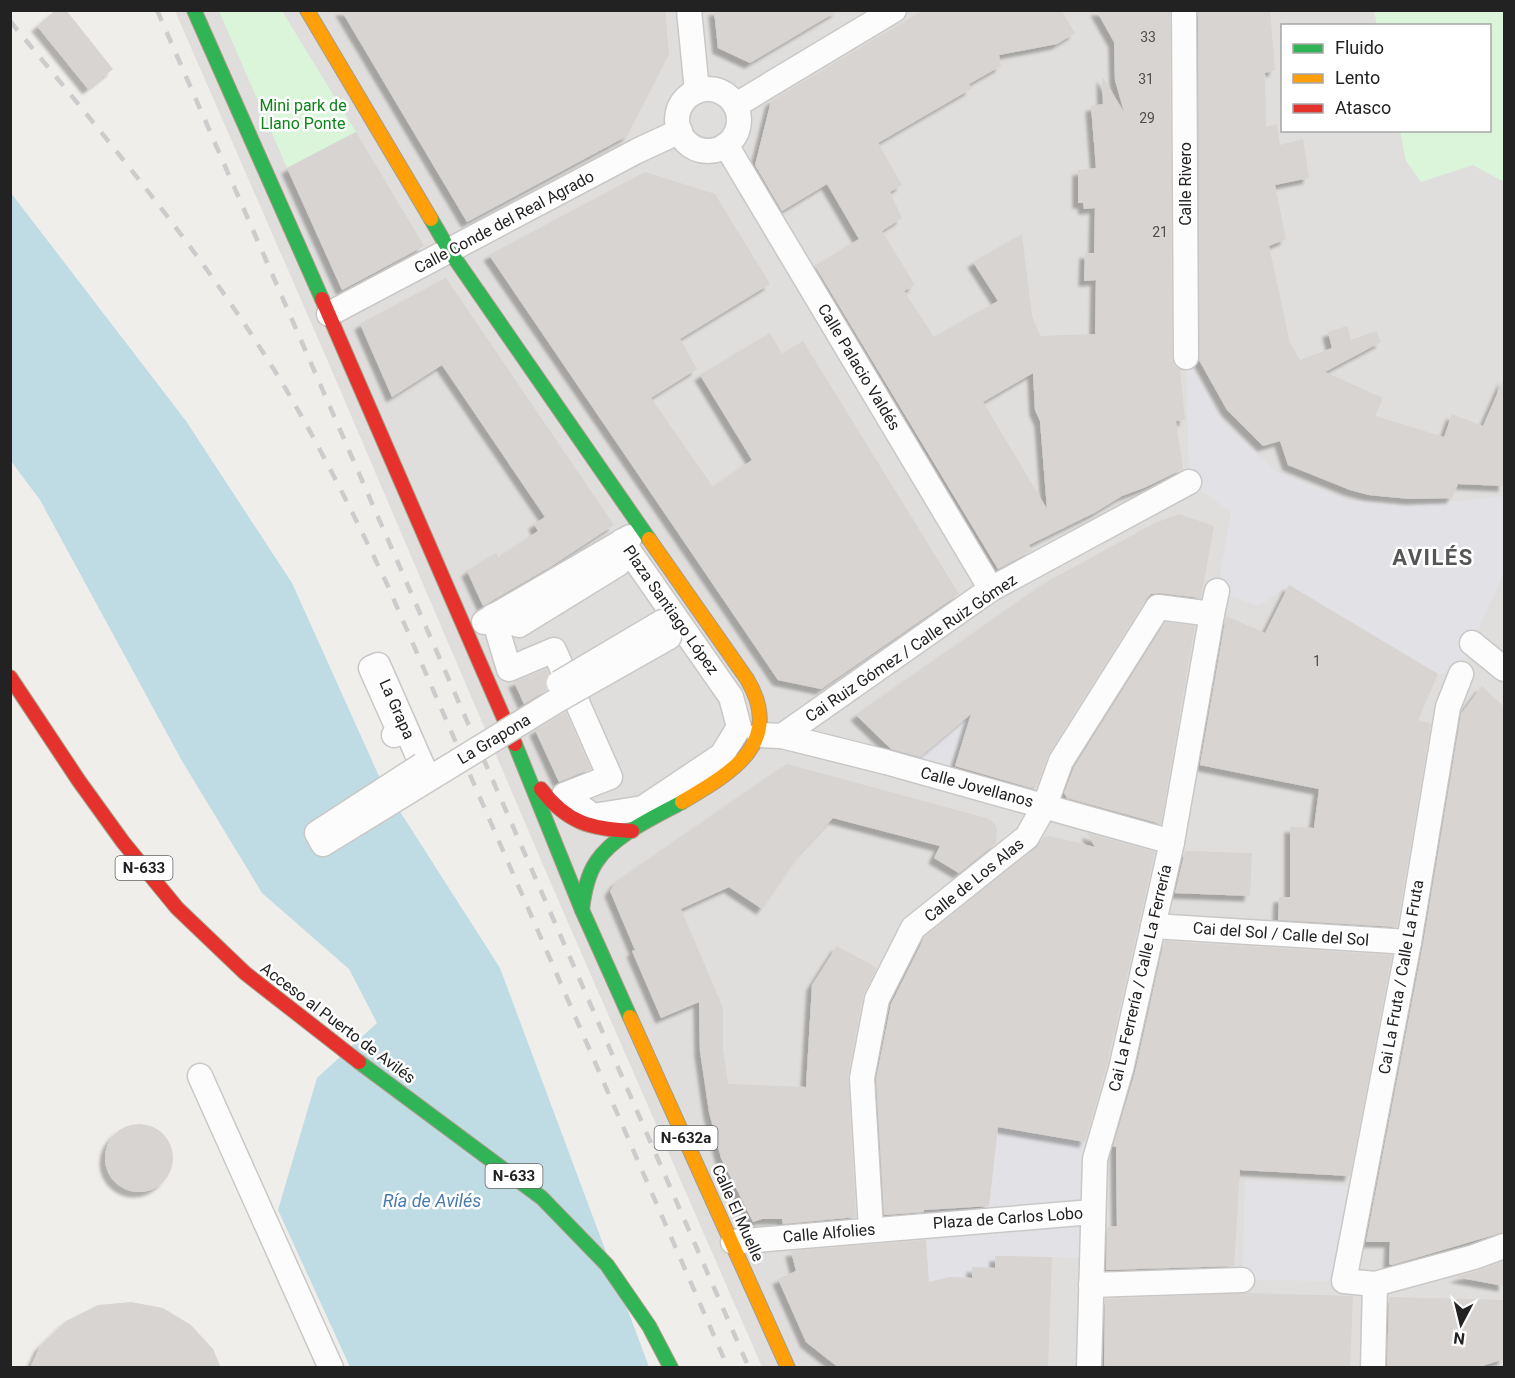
<svg xmlns="http://www.w3.org/2000/svg" width="1515" height="1378" viewBox="0 0 1515 1378" font-family="Roboto,sans-serif">
<style>
.residential{fill:#dfdedc;fill-rule:evenodd}
.park{fill:#daf5da}
.plaza{fill:#e2e1e5}
.water{fill:#bfdbe3}
.building{fill:#d7d4d2;fill-rule:evenodd;filter:url(#shadow)}
.lines{fill:none;stroke-linecap:round;stroke-linejoin:round}
.street-casing{stroke:#c9c8c7;stroke-width:27}
.fast-casing{stroke:#a79c86;stroke-width:16}
.slow-casing{stroke:#a79c86;stroke-width:16}
.jam-casing{stroke:#a79c86;stroke-width:16}
.street{stroke:#fdfcfc;stroke-width:24}
.fast{stroke:#30b455;stroke-width:14}
.slow{stroke:#ff9f0a;stroke-width:14}
.jam{stroke:#e5322d;stroke-width:14}
.rail{stroke:#ccc;stroke-width:4.5;stroke-dasharray:12 12;stroke-linecap:butt}
.street-bridge-casing{stroke:#c9c8c7;stroke-width:27;stroke-linecap:butt}
.street-bridge{stroke:#fdfcfc;stroke-width:24}
.labels{text-anchor:middle;dominant-baseline:central;stroke-width:5;stroke-linejoin:round;paint-order:stroke}
.number-label{font-size:14px;fill:#4f4e4e}
.shield{fill:#fff;stroke:#646464;stroke-width:1.5}
.shield-label{font-size:15px;font-weight:bold;fill:#222}
.park-label{font-size:16px;fill:#0c8416;stroke:#fff}
.street-label{font-size:16px;fill:#222;stroke:#fff}
.water-label{font-size:18px;font-style:italic;fill:#4a7aab;stroke:#fff}
.district-label{font-size:22px;font-weight:bold;letter-spacing:1.5px;fill:#555;stroke:#fff}
</style>
<defs>
<filter id="shadow"><feDropShadow dx="-5.5" dy="5.5" stdDeviation="1.5" flood-color="#0004"/></filter>
</defs>
<rect width="100%" height="100%" fill="#f0eeeb"/>
<!-- residential -->
<path class="residential" d="M175,11H1504V1367H762L549,879L326,357ZM1282,26H1490V130H1282Z"/>
<!-- park -->
<g class="park">
<path d="M219,11H282L356,132L287,168Z"/>
<path d="M1374,11H1504V182L1473,165L1421,182L1406,161L1400,131L1490,130V26L1377,25Z"/>
</g>
<!-- plaza -->
<g class="plaza">
<path d="M1186,357L1223,422L1277,472L1348,500L1409,506L1504,496V573L1472,643L1461,674H1438L1289,585L1259,606L1217,591L1231,512L1189,482Z"/>
<path d="M953,695L980,732L959,743L946,778L886,762Z"/>
<path d="M998,1127L1098,1144L1091,1258L995,1256V1268L973,1267L972,1278L950,1277L929,1291L923,1210L989,1207Z"/>
<path d="M1245,1180L1361,1187L1344,1281L1242,1280Z"/>
</g>
<!-- water -->
<path class="water" d="M11,193L186,421L292,583L383,785L500,968L649,1367H350L278,1210L317,1078L377,1023L349,969L262,893L182,761L40,500L11,461Z"/>
<!-- building -->
<g class="building">
<path d="M56,10H66L113,69L88,89L37,26Z"/>
<path d="M341,10H665L669,54L627,136L467,222Z"/>
<path d="M714,10H839L750,63L718,48Z"/>
<path d="M924,10H1061L1075,33L1057,44L999,55L1001,66L969,84L971,89L878,143L902,185L890,192L902,218L882,231L915,285L904,291L934,337L998,301L973,262L1022,234L1032,316L1040,336L1095,334L1096,280L1084,281L1085,253H1094L1095,208L1084,209L1083,203H1078V170L1096,168L1091,106L1103,104L1102,76L1124,112L1115,80L1114,42L1096,10H1170L1172,357L1174,365L1180,370L1185,420L1176,421L1183,469L1146,487L1122,496L1094,513L1029,545L1032,551L998,569L815,266L859,239L827,184L782,211L755,165L771,101ZM1033,373L1035,410L1040,421L1047,509L983,402Z"/>
<path d="M1198,10H1270L1275,70L1265,73L1266,127L1277,124L1280,145L1303,139L1309,178L1275,185L1286,239L1269,246L1290,343L1300,360L1332,348L1328,332L1347,326L1351,340L1376,331L1381,342L1325,372L1383,398L1375,416L1444,437L1452,414L1483,426L1504,378V486L1458,484L1452,498L1410,499L1369,495L1350,490L1288,465L1280,441L1263,446L1227,410L1199,360Z"/>
<path d="M356,132L424,246L342,290L287,168Z"/>
<path d="M645,172L715,194L770,284L680,339L697,369L651,398L713,487L752,460L700,375L770,333L782,354L803,341L959,594L821,689L778,680L489,255Z"/>
<path d="M446,278L614,525L550,567L483,606L467,571L496,553L498,558L538,531L534,524L545,517L442,365L392,397L360,324Z"/>
<path d="M1179,514L1214,526L1201,598L1159,593L1151,594L1146,599L1049,753L1038,783L1031,788L955,766L971,714L920,757L891,749L856,715L1047,582L1155,523Z"/>
<path d="M1289,585L1438,674L1418,720L1431,724L1397,927L1278,920L1279,897H1290V827L1314,828L1319,789L1200,765L1226,616L1265,633Z"/>
<path d="M1165,622L1195,626L1161,824L1067,798L1064,793L1074,767Z"/>
<path d="M547,669L549,674L545,683L547,690L524,704L514,682Z"/>
<path d="M1482,686L1504,707V1232L1392,1265L1389,1264L1390,1242H1366L1423,944L1461,714Z"/>
<path d="M566,712L591,769L559,782L535,730Z"/>
<path d="M787,764L986,818L994,823L997,829L996,843L959,873L934,858L940,846L833,818L800,853L762,909L729,887L681,909L723,1008V1049L728,1084L806,1087L812,985L837,946L877,968L863,996L848,1076L856,1217L783,1224L782,1219H762L753,1222L721,1158L709,1112L700,1051L699,1002L661,1018L632,951L635,950L610,891L616,882Z"/>
<path d="M1087,833L1155,852L1107,1065L1085,1142L998,1127L989,1206L924,1210V1212L884,1215L876,1079L891,1004L924,938L1036,848L1044,837L1050,836L1095,847Z"/>
<path d="M1185,851L1252,853L1250,896L1175,893Z"/>
<path d="M1164,941L1392,955L1350,1176L1240,1170L1234,1266L1106,1270L1107,1227L1117,1226L1116,1147L1113,1146L1135,1072Z"/>
<circle cx="139" cy="1158" r="34"/>
<path d="M926,1240L929,1282L950,1277L972,1278V1267L995,1268V1256L1052,1257L1048,1368H839L806,1342L778,1279L796,1271L791,1251Z"/>
<path d="M1504,1261V1286L1455,1277L1478,1271Z"/>
<path d="M1246,1293L1353,1296L1350,1368H1104L1105,1299Z"/>
<path d="M1389,1297L1504,1300V1359L1476,1368H1387Z"/>
<path d="M131,1302L163,1308L191,1325L213,1349L221,1368H30L40,1346L66,1321L98,1305Z"/>
</g>
<g class="lines">
<!-- street casing -->
<g class="street-casing">
<g id="street">
<path d="M689,10L697,91"/>
<path d="M1184,10L1186,357"/>
<circle cx="708" cy="120" r="31"/>
<path d="M736,105L894,10"/>
<path d="M726,145L991,589"/>
<path d="M329,314L637,151L680,131"/>
<path d="M622,541L731,697L739,727L722,755L643,808L593,816L564,795L610,777L554,650L509,669L493,616L519,625L618,564Z"/>
<path d="M484,622L630,537"/>
<path d="M1472,643L1504,669"/>
<path d="M1461,674L1448,707L1409,942L1344,1281L1375,1284L1474,1257L1504,1246"/>
<path d="M394,735L400,733L371,668L378,665L422,765"/>
<path d="M759,735L782,736L991,589L1189,482"/>
<path d="M782,736L886,762L1172,842"/>
<path d="M1153,926L1409,942"/>
<path d="M200,1076L331,1368"/>
<path d="M871,1229L862,1078L877,999L913,928L1027,837L1045,805L1061,761L1158,607L1212,614"/>
<path d="M733,1242L1092,1212"/>
<path d="M1091,1285L1242,1280"/>
<path d="M1089,1368L1095,1159L1121,1069L1172,842L1212,614L1217,591"/>
<path d="M1373,1368L1375,1284"/>
</g>
</g>
<!-- fast casing -->
<g class="fast-casing">
<g id="fast">
<path d="M194,10L322,299"/>
<path d="M431,219L449,250L649,539"/>
<path d="M515,744L582,910L630,1017"/>
<path d="M582,910C584,893 587,875 597,861C614,835 655,817 682,802"/>
<path d="M359,1062L542,1198L607,1265L649,1326L671,1368"/>
</g>
</g>
<!-- slow casing -->
<g class="slow-casing">
<g id="slow">
<path d="M307,10L431,219"/>
<path d="M649,539L747,679C785,743 731,773 682,802"/>
<path d="M630,1017L788,1368"/>
</g>
</g>
<!-- jam casing -->
<g class="jam-casing">
<g id="jam">
<path d="M322,299L515,744"/>
<path d="M10,677L79,781L123,842L177,908L245,973L359,1062"/>
<path d="M541,789C567,823 591,829 632,831"/>
</g>
</g>
<!-- street -->
<use href="#street" class="street"/>
<!-- fast -->
<use href="#fast" class="fast"/>
<!-- slow -->
<use href="#slow" class="slow"/>
<!-- jam -->
<use href="#jam" class="jam"/>
<!-- rail -->
<g class="rail">
<path d="M157,10L749,1368"/>
<path d="M10,21C108,140 208,259 287,391C324,454 356,519 387,584L728,1368"/>
</g>
<!-- street-bridge casing -->
<g class="street-bridge-casing">
<path id="street-bridge" d="M422,765L317,833L323,844L556,701L669,637L662,622L559,683"/>
</g>
<!-- street-bridge -->
<use href="#street-bridge" class="street-bridge"/>
</g>
<g class="labels">
<!-- number labels -->
<g class="number-label">
<text x="1148" y="37">33</text>
<text x="1146" y="79">31</text>
<text x="1147" y="118">29</text>
<text x="1160" y="232">21</text>
<text x="1317" y="661">1</text>
</g>
<!-- shield labels -->
<g class="shield">
<rect x="115.5" y="856" width="57" height="24" rx="4.5"/>
<rect x="654.5" y="1126" width="63" height="24" rx="4.5"/>
<rect x="485.5" y="1164" width="57" height="24" rx="4.5"/>
</g>
<g class="shield-label">
<text x="144" y="868">N-633</text>
<text x="686" y="1138">N-632a</text>
<text x="514" y="1176">N-633</text>
</g>
<!-- park labels -->
<g class="park-label">
<text x="303" y="105">Mini park de<tspan x="303" dy="18">Llano Ponte</tspan></text>
</g>
<!-- street labels -->
<g class="street-label">
<text transform="translate(1185 184) rotate(-90)">Calle Rivero</text>
<text transform="translate(504 222) rotate(-28)">Calle Conde del Real Agrado</text>
<text transform="translate(859 367) rotate(59)">Calle Palacio Valdés</text>
<text transform="translate(671 610) rotate(55)">Plaza Santiago López</text>
<text transform="translate(911 648) rotate(-34)">Cai Ruiz Gómez / Calle Ruiz Gómez</text>
<text transform="translate(397 709) rotate(66)">La Grapa</text>
<text transform="translate(494 739) rotate(-31)">La Grapona</text>
<text transform="translate(977 787) rotate(15)">Calle Jovellanos</text>
<text transform="translate(974 880) rotate(-39)">Calle de Los Alas</text>
<text transform="translate(1281 934) rotate(4)">Cai del Sol / Calle del Sol</text>
<text transform="translate(1401 977) rotate(-80)">Cai La Fruta / Calle La Fruta</text>
<text transform="translate(1140 978) rotate(-77)">Cai La Ferrería / Calle La Ferrería</text>
<text transform="translate(338 1023) rotate(37)">Acceso al Puerto de Avilés</text>
<text transform="translate(738 1213) rotate(66)">Calle El Muelle</text>
<text transform="translate(1008 1218) rotate(-4)">Plaza de Carlos Lobo</text>
<text transform="translate(829 1233) rotate(-5)">Calle Alfolies</text>
</g>
<!-- water labels -->
<g class="water-label">
<text x="432" y="1200">Ría de Avilés</text>
</g>
<!-- district labels -->
<g class="district-label">
<text x="1433" y="557">AVILÉS</text>
</g>
</g>
<!-- border -->
<rect width="1515" height="1378" fill="none" stroke="#222222" stroke-width="24"/>
<!-- legend -->
<rect x="1281" y="24" width="210" height="108" fill="#ffffff" stroke="#a7a7a7" stroke-width="1.5"/>
<rect x="1293" y="44" width="30" height="9" fill="#30b455" stroke="#a7a7a7" stroke-width="1.5"/>
<text x="1335" y="54" font-size="18" fill="#222222">Fluido</text>
<rect x="1293" y="74" width="30" height="9" fill="#ff9f0a" stroke="#a7a7a7" stroke-width="1.5"/>
<text x="1335" y="84" font-size="18" fill="#222222">Lento</text>
<rect x="1293" y="104" width="30" height="9" fill="#e5322d" stroke="#a7a7a7" stroke-width="1.5"/>
<text x="1335" y="114" font-size="18" fill="#222222">Atasco</text>
<!-- north arrow -->
<g transform="translate(1461 1324) rotate(187)" stroke="#ffffff" stroke-width="4.5" paint-order="stroke">
<path d="M0-4.5L10 22L0 15L-10 22Z" fill="#222222"/>
<text y="-9" font-size="16" font-weight="bold" text-anchor="middle" fill="#222222">N</text>
</g>
</svg>
